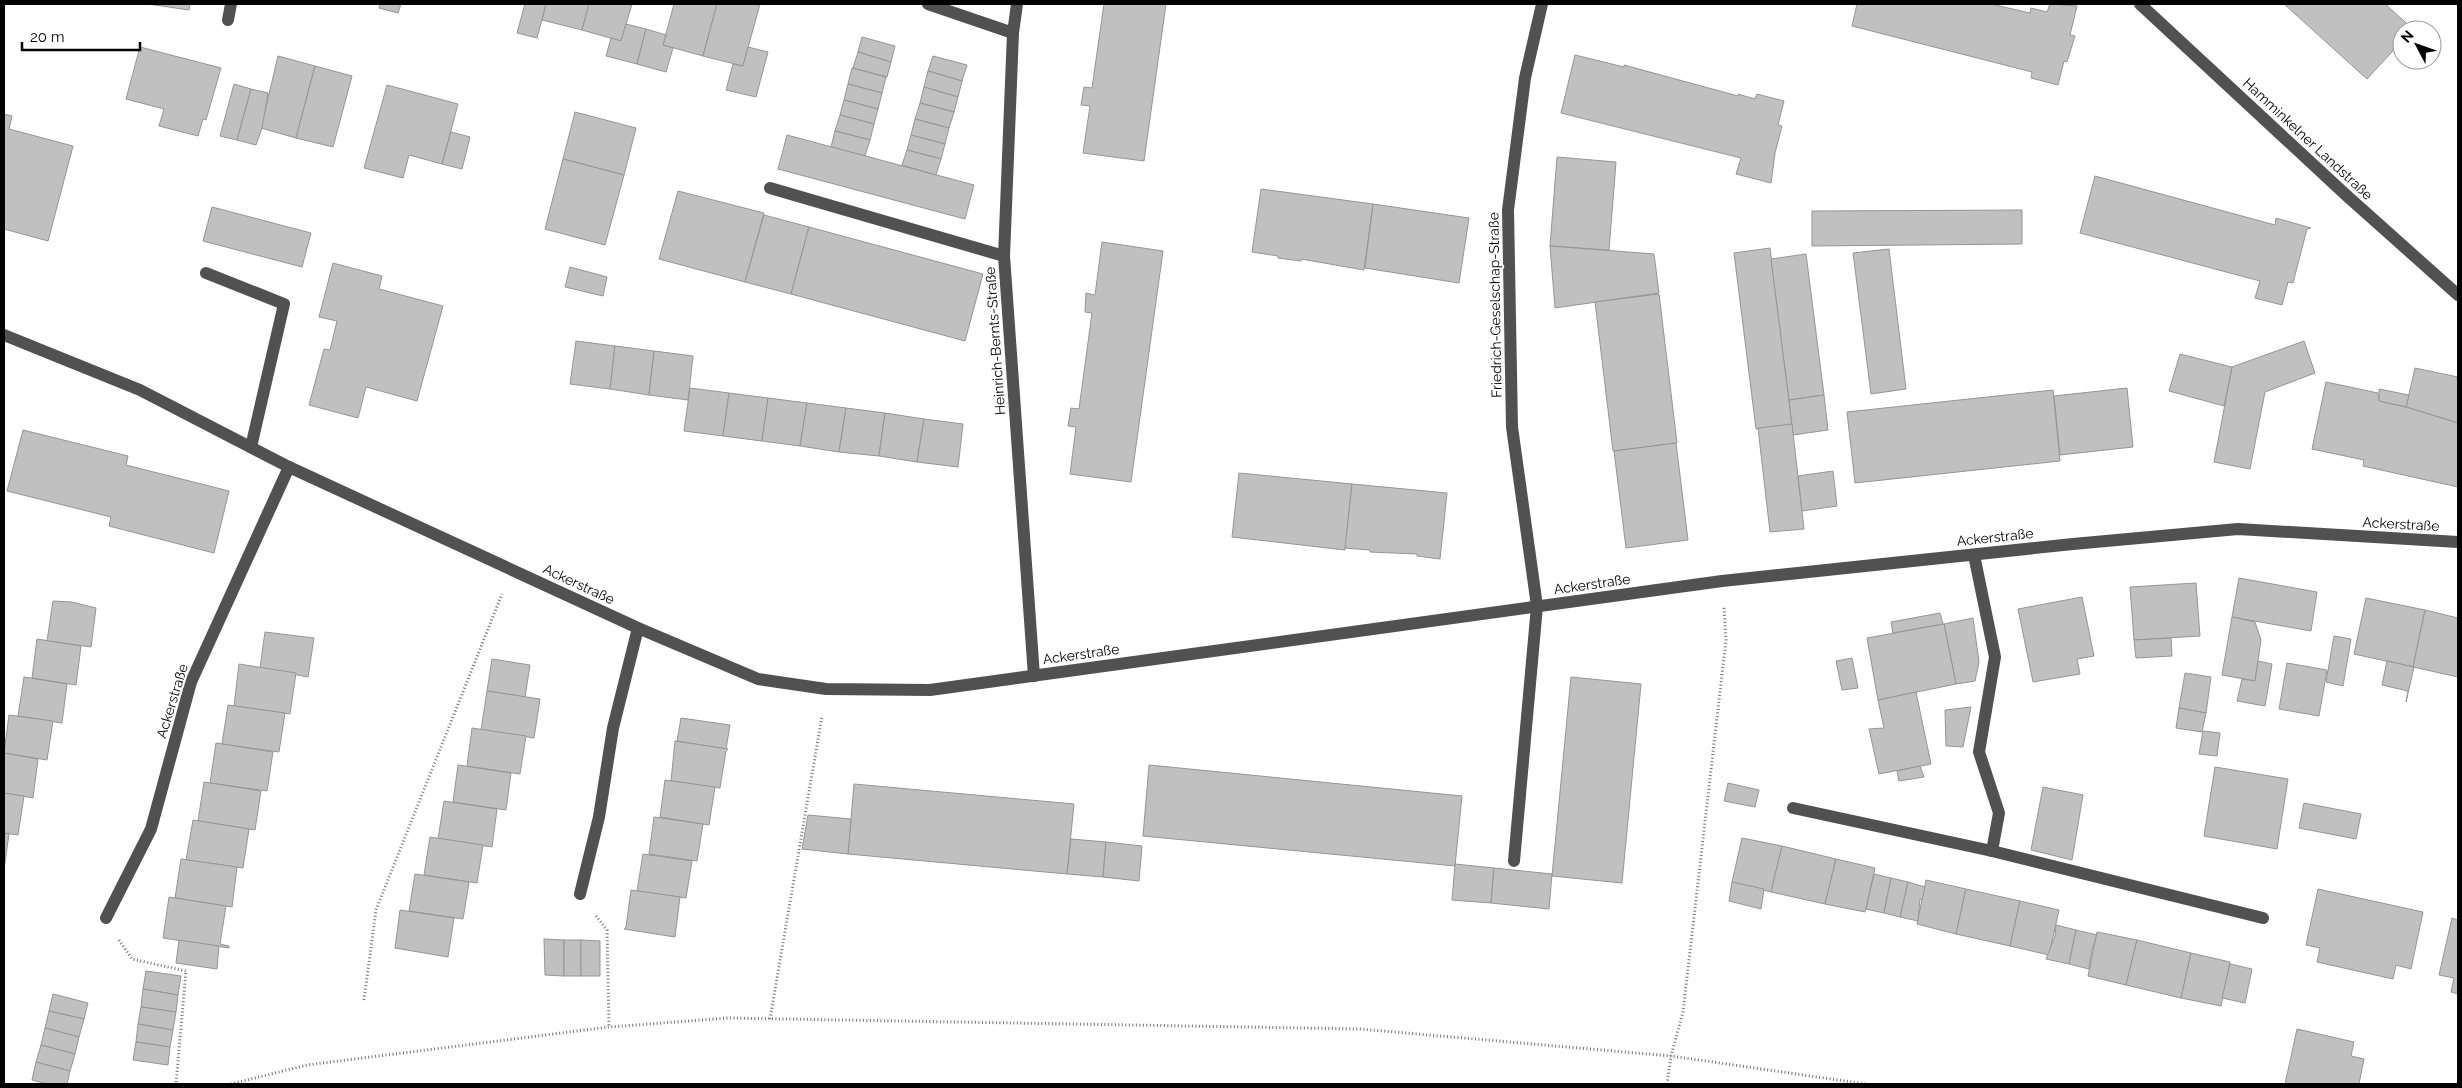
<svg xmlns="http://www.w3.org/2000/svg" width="2462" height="1088" viewBox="0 0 2462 1088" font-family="Raleway,sans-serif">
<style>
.building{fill:#c0c0c0;stroke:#959595}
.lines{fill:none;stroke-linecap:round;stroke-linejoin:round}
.path{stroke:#737373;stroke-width:3;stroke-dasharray:1 2.5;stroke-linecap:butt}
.minor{stroke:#515151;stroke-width:12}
.labels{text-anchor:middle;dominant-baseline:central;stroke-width:4;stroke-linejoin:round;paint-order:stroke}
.street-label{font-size:14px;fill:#000;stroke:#fff}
</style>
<rect width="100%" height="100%" fill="#fff"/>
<!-- building -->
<g class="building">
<path d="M148,4H190L189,10Z"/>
<path d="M380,4H401L398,13L379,8Z"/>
<path d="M525,4H546L537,38L517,33Z"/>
<path d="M546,4H589L582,30L542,20Z"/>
<path d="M589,4H632L621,41L582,30Z"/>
<path d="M674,4H717L703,56L663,45Z"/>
<path d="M717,4H760L743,66L703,56Z"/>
<path d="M1104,4H1166L1144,161L1083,153L1090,106L1081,105L1084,87L1092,88Z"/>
<path d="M1857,4H1991L2030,13L2031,8L2047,12L2050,4L2077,6L2070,35L2075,36L2067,62L2064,61L2058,85L2031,78L2032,72L1852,26Z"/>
<path d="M2284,4H2385L2413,29L2402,30V41L2367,79Z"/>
<path d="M626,24L646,29L637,64L606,56L611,38L621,41Z"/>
<path d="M646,29L666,35L663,45L673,48L666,72L637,64Z"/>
<path d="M862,37L895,46L891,62L858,52Z"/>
<path d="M140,47L221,68L206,120L203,119L198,136L159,126L164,109L126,99Z"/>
<path d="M748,47L768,52L756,97L726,90L733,64L743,66Z"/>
<path d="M858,52L891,62L887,77L853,68Z"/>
<path d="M1575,55L1624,67V65L1738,96V94L1755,99L1757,94L1784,101L1778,125L1782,126L1775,153L1771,183L1736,174L1741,158L1561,113Z"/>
<path d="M278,56L315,66L296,138L261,128Z"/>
<path d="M933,56L967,65L962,81L928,71Z"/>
<path d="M315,66L352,76L333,147L296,138Z"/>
<path d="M852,68L886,77L882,93L848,84Z"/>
<path d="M928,71L962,81L958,97L924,87Z"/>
<path d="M234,84L251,89L237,140L220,136Z"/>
<path d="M848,84L882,93L878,109L844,100Z"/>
<path d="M387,85L458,104L442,164L409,155L403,178L364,168Z"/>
<path d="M924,87L958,97L954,112L920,103Z"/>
<path d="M251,89L268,93L262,128L256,145L237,140Z"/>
<path d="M844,100L878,109L874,124L840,115Z"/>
<path d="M920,103L954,112L949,128L915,119Z"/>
<path d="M575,112L636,128L624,175L563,159Z"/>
<path d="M4,114L12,116L9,129L73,146L48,241L4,229Z"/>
<path d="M840,115L874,124L870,140L835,131Z"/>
<path d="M915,119L949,128L945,144L911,135Z"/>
<path d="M835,131L870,140L865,156L831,147Z"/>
<path d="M451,132L470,137L462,169L442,164Z"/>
<path d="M787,135L974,185L965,219L778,169Z"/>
<path d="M911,135L945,144L941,159L907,150Z"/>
<path d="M907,150L941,159L936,175L902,165Z"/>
<path d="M1557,157L1616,162L1609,250L1550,246Z"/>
<path d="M563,159L624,175L605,245L545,229Z"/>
<path d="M2095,176L2275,225L2276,218L2311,228L2307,229L2293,283L2288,282L2282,305L2255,298L2260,281L2080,233Z"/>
<path d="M1261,189L1373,204L1364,270L1301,259V261L1278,258V256L1252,252Z"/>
<path d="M678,191L764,213L745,282L659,259Z"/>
<path d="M1373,204L1469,218L1459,283L1365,268Z"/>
<path d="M212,207L311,233L302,267L203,241Z"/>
<path d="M2022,210V244L1812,246V211Z"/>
<path d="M764,215L809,227L791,294L745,282Z"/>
<path d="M809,227L983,274L965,341L791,294Z"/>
<path d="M1102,242L1163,251L1131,482L1070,474L1076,427L1068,426L1071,408L1079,409L1092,313L1085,312L1086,293L1095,295Z"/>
<path d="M1550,246L1654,254L1659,293L1555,308Z"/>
<path d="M1770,248L1792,424L1756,429L1734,253Z"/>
<path d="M1889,249L1906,389L1871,394L1853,253Z"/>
<path d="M1806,254L1824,395L1789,400L1771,259Z"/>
<path d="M333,263L382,276L379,289L443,306L417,401L366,387L358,418L309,405L324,349L330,350L337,321L319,317Z"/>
<path d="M570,267L607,277L603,296L565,287Z"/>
<path d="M1659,294L1677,443L1613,451L1595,302Z"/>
<path d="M576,341L615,346L610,389L570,384Z"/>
<path d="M2304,341L2315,373L2265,392L2250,469L2214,462L2232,367Z"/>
<path d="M615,346L654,351L649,395L610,389Z"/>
<path d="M654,351L693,356L688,400L649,395Z"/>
<path d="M2180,354L2232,367L2224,406L2169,391Z"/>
<path d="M2415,368L2458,377V423L2406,407Z"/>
<path d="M2326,382L2378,393L2379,401L2406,407L2458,423V487L2363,466L2364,460L2312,449Z"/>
<path d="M690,388L729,393L723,436L684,431Z"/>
<path d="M2127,388L2133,447L2060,455L2054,396Z"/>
<path d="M2379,389L2409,395L2406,407L2379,401Z"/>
<path d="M2053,390L2060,461L1855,483L1847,412Z"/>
<path d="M729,393L768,398L762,441L723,436Z"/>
<path d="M1824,395L1828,430L1793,435L1789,400Z"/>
<path d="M768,398L807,403L800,446L762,441Z"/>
<path d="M807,403L846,408L839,452L800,446Z"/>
<path d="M846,408L885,413L879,456L839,452Z"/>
<path d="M885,413L924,419L917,462L879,456Z"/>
<path d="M924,419L963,424L958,467L917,462Z"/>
<path d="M1792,424L1804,529L1770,532L1758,428Z"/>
<path d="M23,430L128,456L126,465L229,491L214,553L109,526L111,517L7,491Z"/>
<path d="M1676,443L1688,540L1626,548L1614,451Z"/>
<path d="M1833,471L1837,506L1802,511L1798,476Z"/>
<path d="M1239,473L1352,484L1345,550L1232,537Z"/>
<path d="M1352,484L1447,493L1440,559L1417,556V554L1370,552V550L1345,548Z"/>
<path d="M2239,578L2317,592L2311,631L2232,617Z"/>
<path d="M2196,583L2200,636L2134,640L2130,587Z"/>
<path d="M2082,597L2094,656L2077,659L2080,674L2033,682L2018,609Z"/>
<path d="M2366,598L2425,610L2413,667L2354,654Z"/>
<path d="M53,601L72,602L96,608L91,647L47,641Z"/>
<path d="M2425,610L2458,618V677L2413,667Z"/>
<path d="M1940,613L1943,624L1893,633L1891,622Z"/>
<path d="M2232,617L2255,622L2261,640L2255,681L2222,675Z"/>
<path d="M1973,618L1979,662L1975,681L1956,684L1944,624Z"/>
<path d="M1944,624L1956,684L1878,700L1867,638Z"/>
<path d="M265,632L314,638L308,677L260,668Z"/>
<path d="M2334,636L2351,639L2343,686L2326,682Z"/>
<path d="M2171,638L2172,656L2136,658L2134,640Z"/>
<path d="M37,639L81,646L76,685L32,678Z"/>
<path d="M1852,658L1858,688L1842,690L1836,661Z"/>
<path d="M492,659L530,665L525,697L487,691Z"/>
<path d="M2258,661L2272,664L2265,706L2237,701L2242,679L2255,681Z"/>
<path d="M2387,661L2414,667L2406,702L2408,691L2382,685Z"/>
<path d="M2287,663L2327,670L2319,716L2279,709Z"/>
<path d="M239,664L296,673L290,714L234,706Z"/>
<path d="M2185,673L2211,677L2206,713L2179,708Z"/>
<path d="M24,677L67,684L62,723L18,716Z"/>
<path d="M1571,677L1641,684L1622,883L1552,876Z"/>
<path d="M487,691L540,699L534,738L481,730Z"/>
<path d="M1916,692L1931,764L1879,774L1869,729L1884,728L1878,700Z"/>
<path d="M228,705L285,713L279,752L222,744Z"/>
<path d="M1971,707L1963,747L1946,746L1945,710Z"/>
<path d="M2179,708L2206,713L2202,732L2176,728Z"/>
<path d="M9,715L53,721L47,760L4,753Z"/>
<path d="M681,718L730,725L726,749L677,741Z"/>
<path d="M472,728L526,736L520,774L467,766Z"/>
<path d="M2203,731L2220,733L2217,756L2199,754Z"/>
<path d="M675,741L728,749L726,751L720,788L671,781Z"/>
<path d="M216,743L273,752L267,791L210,783Z"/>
<path d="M4,753L38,759L33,798L4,793Z"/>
<path d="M458,765L511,773L506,810L453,802Z"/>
<path d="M1149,765L1462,796L1455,866L1143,836Z"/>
<path d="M1920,766L1924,777L1899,781L1897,771Z"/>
<path d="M2215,767L2288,779L2277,849L2204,836Z"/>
<path d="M665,780L715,787L709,825L660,817Z"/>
<path d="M204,782L261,791L255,830L198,821Z"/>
<path d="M1728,783L1759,790L1755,807L1724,801Z"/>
<path d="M854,784L1074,804L1067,874L848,854Z"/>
<path d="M2043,787L2083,795L2072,860L2031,850Z"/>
<path d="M4,793L24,796L18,835L4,833Z"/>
<path d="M444,801L497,809L492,847L438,839Z"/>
<path d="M2304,803L2361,814L2356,839L2299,828Z"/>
<path d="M808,815L851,819L848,854L802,849Z"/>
<path d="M654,817L703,824L697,861L649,854Z"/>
<path d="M193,820L249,829L243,868L186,860Z"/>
<path d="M4,833L9,834L4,869Z"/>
<path d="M430,837L483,845L477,883L424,875Z"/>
<path d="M1742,838L1782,846L1771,892L1732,882Z"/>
<path d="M1071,839L1106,842L1103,877L1067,874Z"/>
<path d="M1106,842L1142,846L1139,881L1103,877Z"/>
<path d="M1782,846L1836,859L1825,904L1771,892Z"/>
<path d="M643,854L692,861L686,898L637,891Z"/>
<path d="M181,859L237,867L232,907L175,898Z"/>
<path d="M1836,859L1875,868L1865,912L1825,904Z"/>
<path d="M1455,864L1494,868L1491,903L1452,900Z"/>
<path d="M1494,868L1552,874L1549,909L1491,903Z"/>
<path d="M415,874L469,882L463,919L409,911Z"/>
<path d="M1874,874L1891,878L1884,913L1866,909Z"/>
<path d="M1891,878L1908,882L1900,917L1884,913Z"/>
<path d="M1926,880L1966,889L1956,934L1917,924Z"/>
<path d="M1732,882L1764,889L1761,909L1729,901Z"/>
<path d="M1908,882L1925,887L1922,900L1920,899L1918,921L1900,917Z"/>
<path d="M1966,889L2020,901L2010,946L1956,934Z"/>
<path d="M2318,889L2423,912L2411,969L2396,965L2393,979L2317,962L2320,948L2306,945Z"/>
<path d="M631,890L680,897L675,937L624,929L626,927Z"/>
<path d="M169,897L226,906L220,944L229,946V948L163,938Z"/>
<path d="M2020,901L2059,910L2049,955L2010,946Z"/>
<path d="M400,910L454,918L448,957L395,948Z"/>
<path d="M2452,918L2458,920V994L2451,992L2454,978L2439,975Z"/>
<path d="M2056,925L2076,930L2069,964L2046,959L2055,936Z"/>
<path d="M2076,930L2097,935L2092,950L2089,969L2069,964Z"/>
<path d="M2097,932L2137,940L2126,985L2088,976Z"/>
<path d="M544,939L564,940V976L545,975Z"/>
<path d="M179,940L219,946L217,969L176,963Z"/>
<rect x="564" y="940" width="17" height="36"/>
<path d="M581,940L600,941V976H581Z"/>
<path d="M2137,940L2191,953L2181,998L2126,985Z"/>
<path d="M2191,953L2230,962L2221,1006L2181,998Z"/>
<path d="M2230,964L2252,969L2245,1003L2222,998Z"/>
<path d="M146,971L181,976L178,995L143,989Z"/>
<path d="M143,989L178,995L176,1012L141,1007Z"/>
<path d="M53,994L88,1003L84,1019L49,1011Z"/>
<path d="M141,1007L176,1012L173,1030L138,1024Z"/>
<path d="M49,1011L84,1019L79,1037L45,1028Z"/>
<path d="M138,1024L173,1030L170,1047L136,1042Z"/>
<path d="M45,1028L79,1037L75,1054L41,1045Z"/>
<path d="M2297,1029L2354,1042L2351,1056L2364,1059L2359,1084H2285Z"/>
<path d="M136,1042L170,1047L168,1065L133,1060Z"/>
<path d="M41,1045L75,1054L70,1071L36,1062Z"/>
<path d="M36,1062L70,1071L67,1084H47L32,1080Z"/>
</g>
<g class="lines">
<!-- path -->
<g class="path">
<path d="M596,916L607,930L609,1027"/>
<path d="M119,940L132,959L186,971L176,1084"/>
<path d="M364,1000L376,910L502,594"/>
<path d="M770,1019L822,716"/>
<path d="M231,1084L307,1065L609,1027L728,1018L1360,1029L1671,1056L1866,1084"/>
<path d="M1667,1084L1671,1056L1683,1012L1726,640L1724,607"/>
</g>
<!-- minor -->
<g class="minor">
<path d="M928,4L1013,33"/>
<path d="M1017,4L1013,33L1004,256L1034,676"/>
<path d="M2140,4L2346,195L2458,295"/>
<path d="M228,20L231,4"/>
<path d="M770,188L1004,256"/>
<path d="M206,273L284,304L251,447"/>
<path d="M4,335L140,390L289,467L638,628L758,679L826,689L930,690L1722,581L2073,544L2238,529L2458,542"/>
<path d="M1974,555L1995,657L1979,752L1999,813L1992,851"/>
<path d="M1793,808L1992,851L2263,918"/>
<path d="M1514,861L1537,606L1512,427L1508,210L1525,78L1542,4"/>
<path d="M580,894L599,817L613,728L638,628"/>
<path d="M106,918L151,829L191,682L289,467"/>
</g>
</g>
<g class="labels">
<!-- street labels -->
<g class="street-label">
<text transform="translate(2308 139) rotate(43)">Hamminkelner Landstraße</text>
<text transform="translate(1495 305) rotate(-91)">Friedrich-Geselschap-Straße</text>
<text transform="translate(995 341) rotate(-94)">Heinrich-Bernts-Straße</text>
<text transform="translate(2401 524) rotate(3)">Ackerstraße</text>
<text transform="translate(1995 537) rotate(-6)">Ackerstraße</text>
<text transform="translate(579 584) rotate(25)">Ackerstraße</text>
<text transform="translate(1592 584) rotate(-8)">Ackerstraße</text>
<text transform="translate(1081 654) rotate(-8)">Ackerstraße</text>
<text transform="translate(172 701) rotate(-73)">Ackerstraße</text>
</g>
</g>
<!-- border -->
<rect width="2462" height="1088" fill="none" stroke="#000000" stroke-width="10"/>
<!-- north arrow -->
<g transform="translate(2417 45) rotate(311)"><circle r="24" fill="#ffffff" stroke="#999999"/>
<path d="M0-4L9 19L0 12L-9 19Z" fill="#000000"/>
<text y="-8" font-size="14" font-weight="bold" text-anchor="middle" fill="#000000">N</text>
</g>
<!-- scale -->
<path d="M22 42v8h118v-8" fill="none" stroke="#000000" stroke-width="2.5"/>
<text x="30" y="42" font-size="15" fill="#000000" stroke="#ffffff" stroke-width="4" paint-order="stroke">20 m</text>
</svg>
